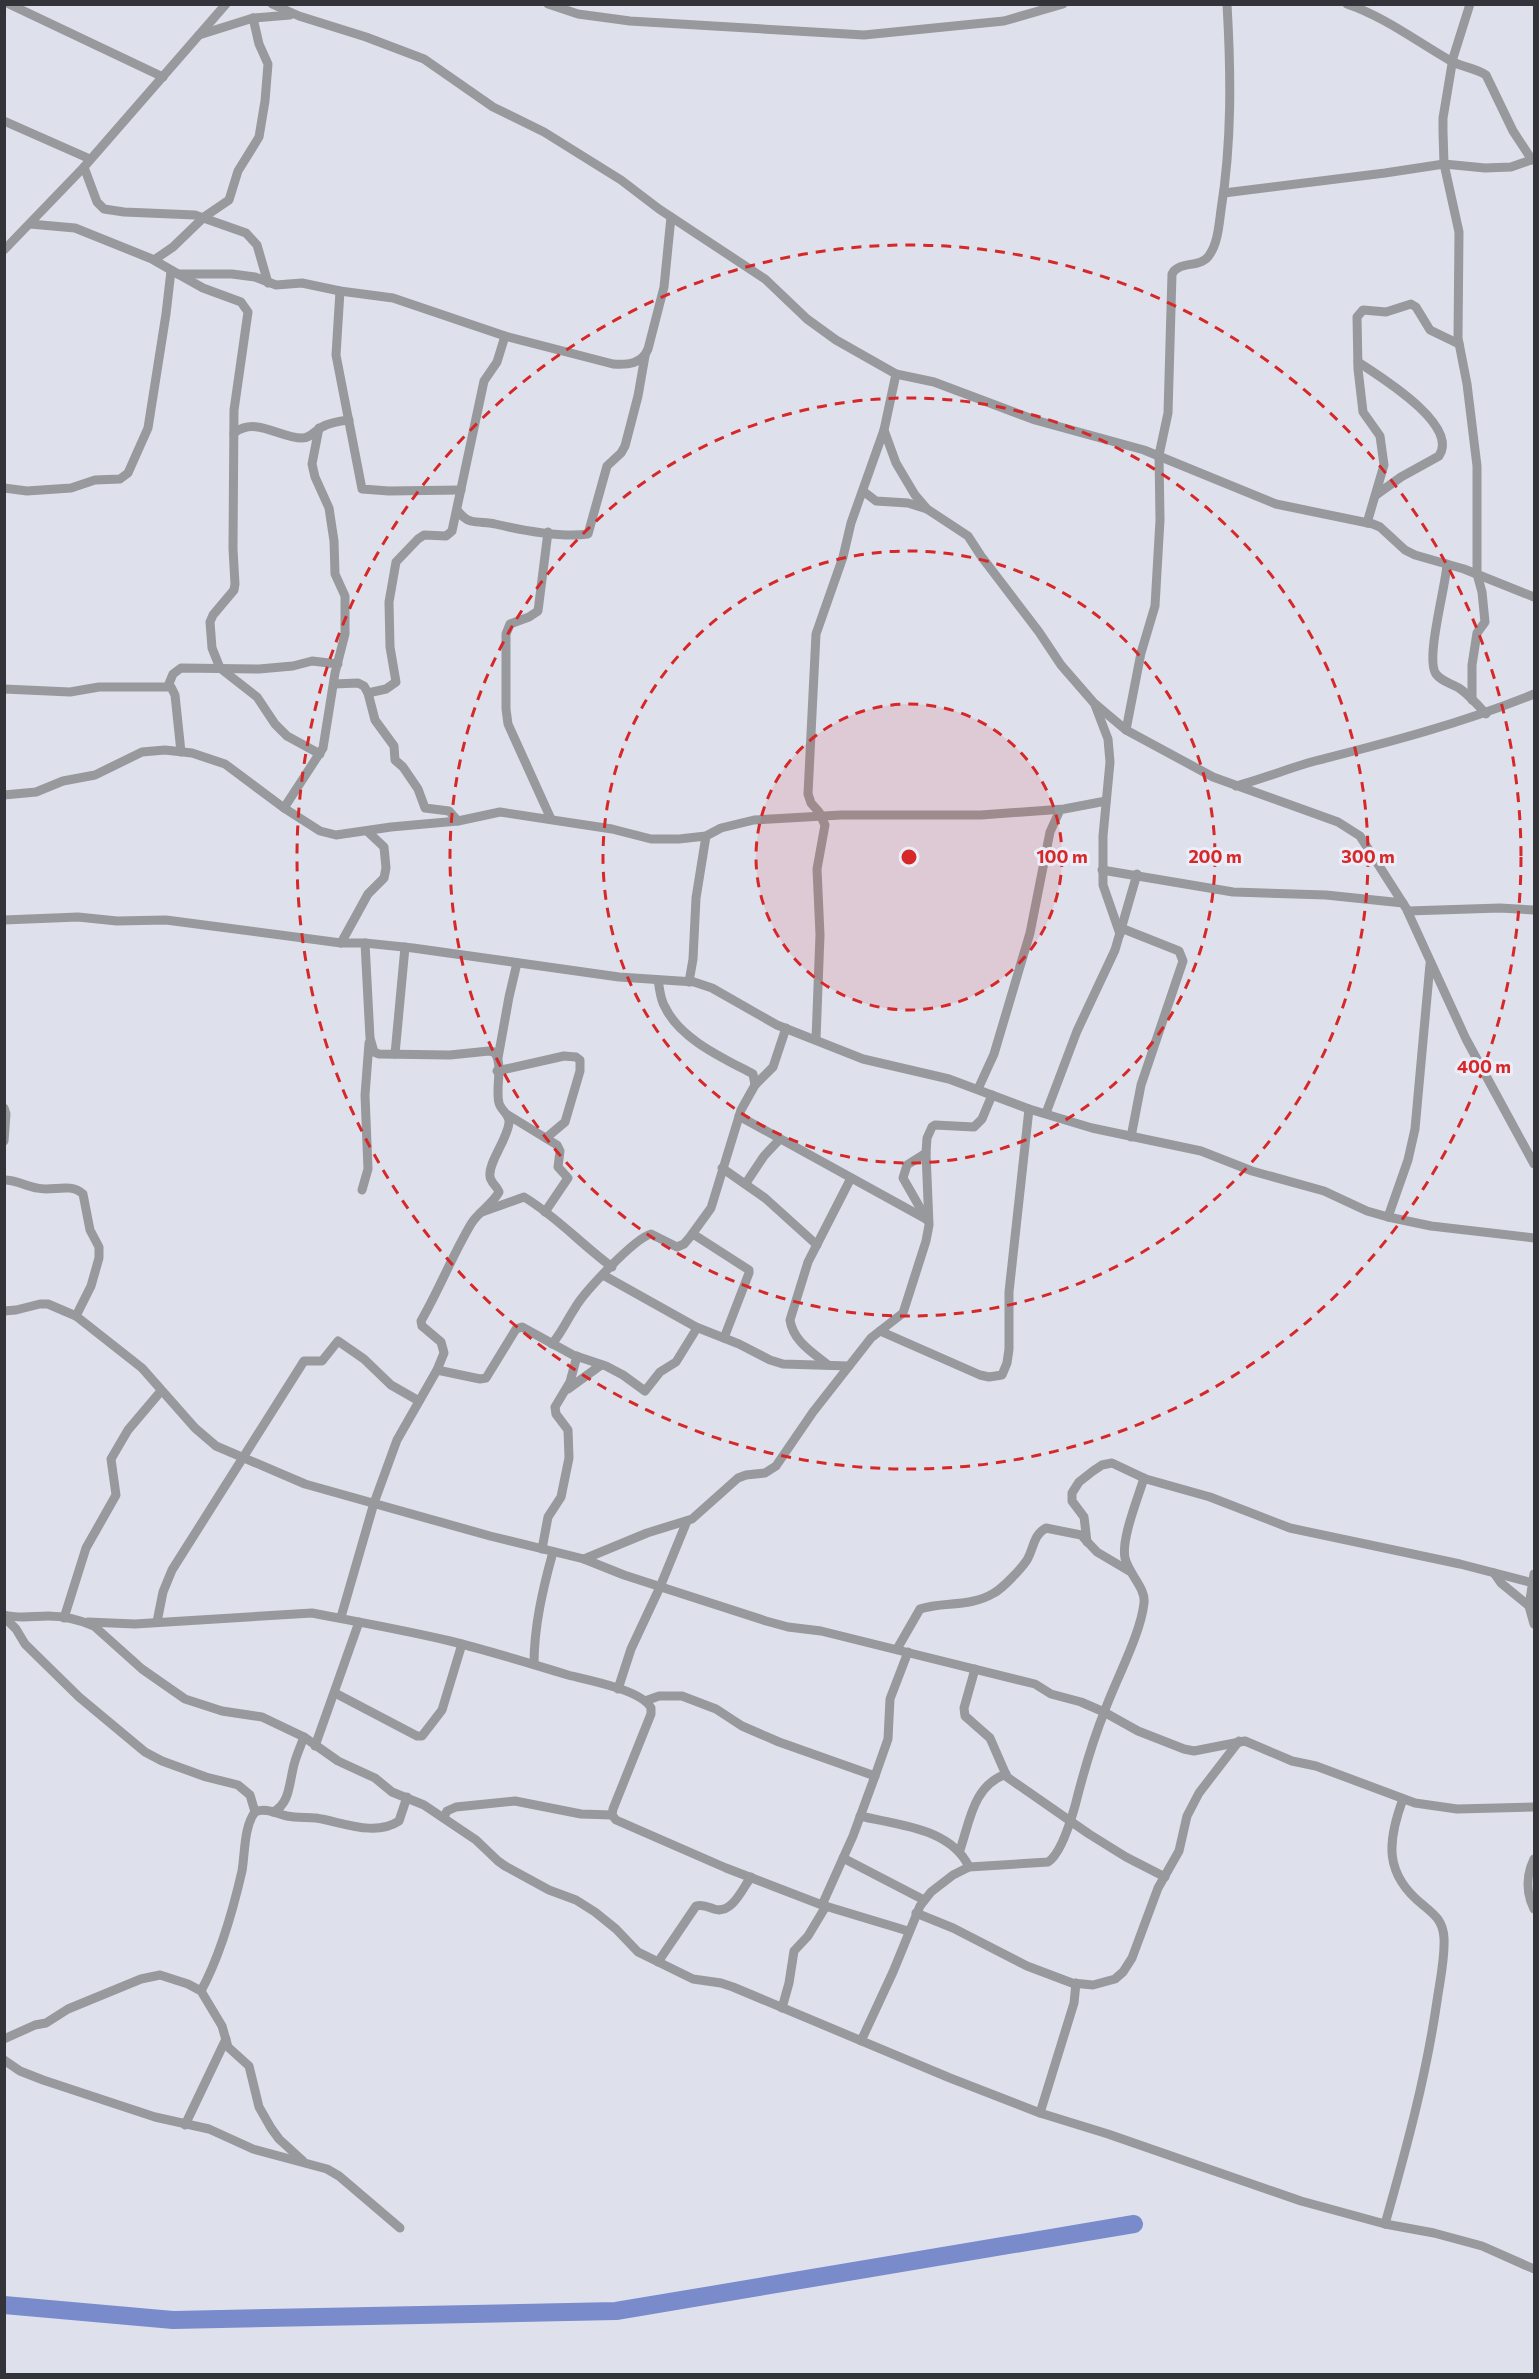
<svg xmlns="http://www.w3.org/2000/svg" width="1539" height="2379" viewBox="0 0 1539 2379" font-family="Commissioner,sans-serif">
<style>
.lines{fill:none;stroke-linecap:round;stroke-linejoin:round}
.river{stroke:#7a8bcb;stroke-width:18}
.street{stroke:#97999d;stroke-width:9}
.ring{fill:none;stroke:#d62828;stroke-width:3;stroke-dasharray:10 8}
.centre{fill:#d62828;stroke:#ebeef9;stroke-width:3}
.ring-label{font-size:18px;text-anchor:middle;font-weight:bold;fill:#d62828;stroke:#ebeef9;stroke-width:6;stroke-linejoin:round;paint-order:stroke}
</style>
<rect width="100%" height="100%" fill="#dee1ec"/>
<g class="lines">
<!-- river -->
<path class="river" d="M4,2305L173,2320L616,2311L1134,2224"/>
<!-- street -->
<g class="street">
<path d="M9,4L163,77"/>
<path d="M272,4L299,16L366,37L424,59L493,107L544,132L621,180L659,209L765,279L807,319L836,340L896,374L934,382L1035,420L1144,450L1276,504L1373,524L1380,527L1405,550L1415,555L1464,569L1534,597"/>
<path d="M548,4L578,14L630,21L864,35L1004,21L1063,4"/>
<path d="M1347,4C1385,17 1416,41 1451,61C1462,67 1475,68 1486,75L1513,131L1532,160"/>
<path d="M1470,4L1453,58L1443,118V132L1444,164L1459,232L1458,338L1467,384L1477,466V574L1482,592L1485,622L1477,633L1472,665V700"/>
<path d="M199,35L253,18L290,15"/>
<path d="M4,121L90,159"/>
<path d="M84,167L97,202L104,209L124,212L195,215L246,233L257,245L268,283"/>
<path d="M1224,193L1385,173L1444,164L1485,168L1511,167L1534,159"/>
<path d="M30,224L75,228L152,259L178,274H232L255,277L276,285L302,283L340,291L393,298L505,336L613,364C628,365 642,364 648,349L664,287L671,217"/>
<path d="M4,250L84,167L226,4"/>
<path d="M154,260L173,247L204,217L229,200L238,171L259,137L265,101L268,64L259,44L253,18"/>
<path d="M178,274L203,288L241,302L248,312L234,410L233,549L235,584L234,590L213,615L210,622L212,648L220,668L257,697L275,724L287,736L320,754"/>
<path d="M340,291L336,355L362,489L389,491L461,490"/>
<path d="M1358,362C1379,376 1460,425 1439,456L1401,477L1376,495"/>
<path d="M884,430L896,463L915,495L927,509L968,536L981,556L1039,632L1061,665L1094,703L1126,730L1213,777L1338,822L1360,836L1406,908L1466,1039L1534,1164"/>
<path d="M234,433C256,416 279,438 302,438C311,438 314,431 322,427C331,422 340,421 349,420"/>
<path d="M4,488L27,491L71,488L95,480L120,479L128,473L148,428L166,314L171,271"/>
<path d="M863,491L876,501L908,503L927,509"/>
<path d="M457,510C461,515 465,520 471,521C479,523 487,522 495,524C521,530 561,538 588,534L607,466L621,453L625,446L638,396L645,356"/>
<path d="M1367,523L1384,465L1380,436L1363,412L1358,369L1357,317L1363,310L1386,312L1411,304L1416,307L1430,330L1459,344"/>
<path d="M548,532L538,611L529,617L510,624L506,634V709L508,724L551,819"/>
<path d="M1447,564C1446,586 1425,659 1436,674C1442,682 1451,683 1459,688C1469,695 1478,705 1486,714"/>
<path d="M334,684L358,683L364,686L368,693L375,720L394,746L395,760L403,767L418,789L425,808L449,811L458,821"/>
<path d="M168,686L173,674L181,668L259,669L293,666L312,661L338,664"/>
<path d="M4,689L70,692L99,687H171L175,695L181,752"/>
<path d="M368,693L386,689L396,682L390,647L389,602L396,562L418,539L424,535L446,536L452,531L484,381L497,362L505,336"/>
<path d="M1095,705L1108,739L1110,762L1103,836V885L1120,934"/>
<path d="M1126,730L1141,653L1155,606L1160,520L1159,455L1168,413L1172,274C1179,260 1202,269 1210,254C1218,242 1219,224 1221,210C1232,142 1231,73 1227,4"/>
<path d="M1236,786C1263,779 1289,768 1315,761C1390,742 1463,723 1534,694"/>
<path d="M4,795L36,792L63,781L95,775L142,752L165,750L192,753L225,764L284,808L320,831L336,835L391,827L458,821L500,812L612,829L651,839H679L706,836L721,828L754,820L841,815H981L1064,809L1106,801"/>
<path d="M284,808L323,748L335,673L345,634V596L335,574L334,541L329,508L315,477L312,464L319,428"/>
<path d="M1102,870L1233,892L1326,895L1403,903"/>
<path d="M1408,911L1500,908L1534,910"/>
<path d="M4,920L78,917L117,921L166,920L341,943H365L413,948L619,977L694,982L712,988L777,1025L863,1059L949,1079L1029,1109L1092,1128L1201,1151L1252,1171L1324,1191L1367,1211L1388,1217L1431,1226L1534,1238"/>
<path d="M1121,928L1179,951L1183,961L1141,1085L1131,1137"/>
<path d="M341,943L368,894L384,878L386,868L384,847L367,831"/>
<path d="M689,982L693,959L696,898L706,836"/>
<path d="M816,1039L820,935L817,869L825,825L819,812L811,803L808,794L816,634L843,557L851,523L884,430L896,374"/>
<path d="M395,1054L405,947"/>
<path d="M498,1058L509,997L517,963"/>
<path d="M497,1071L564,1056L576,1057L580,1060V1071L565,1122L546,1138"/>
<path d="M755,1085L773,1067L786,1028"/>
<path d="M978,1089L994,1054L1030,933L1050,832L1060,810"/>
<path d="M4,1108L6,1114L4,1141"/>
<path d="M1046,1113L1077,1031L1115,950L1137,874"/>
<path d="M508,1115L557,1145L560,1151L558,1167L568,1178L545,1212"/>
<path d="M739,1116L926,1219"/>
<path d="M926,1153L907,1165L903,1178L927,1220"/>
<path d="M722,1168L765,1198L817,1245"/>
<path d="M4,1180C17,1180 25,1186 37,1188C52,1192 70,1182 83,1194L90,1230L99,1247V1258L91,1286L76,1316"/>
<path d="M746,1183L764,1156L780,1139"/>
<path d="M362,1190L368,1169L365,1095L369,1043"/>
<path d="M482,1212L524,1197C556,1216 582,1245 612,1267"/>
<path d="M1388,1217L1408,1160L1415,1129L1430,964"/>
<path d="M693,1234L749,1270V1273L724,1338"/>
<path d="M603,1275L696,1327L739,1344L770,1360L783,1364L849,1366"/>
<path d="M4,1311L16,1310L40,1304H48L76,1316L142,1368L195,1428L216,1446L305,1484L490,1536L584,1559L624,1575L766,1621L788,1627L821,1631L1035,1684L1051,1694L1081,1702L1104,1712L1138,1731L1184,1749L1194,1751L1245,1741L1292,1761L1316,1766L1415,1803L1457,1809L1534,1807"/>
<path d="M880,1331L980,1375L989,1377L1002,1375L1007,1363L1009,1349V1292L1029,1109"/>
<path d="M552,1344C562,1332 567,1320 575,1308C584,1292 635,1238 651,1234L677,1247L684,1244L690,1237L711,1208L741,1110L755,1085L753,1074C723,1058 680,1039 665,1007C660,999 660,990 658,980"/>
<path d="M828,1365C812,1352 793,1341 790,1320L808,1262L851,1178"/>
<path d="M437,1370L480,1379L486,1378L516,1329L522,1327L573,1355L606,1366L623,1375L645,1391L660,1372L676,1362L697,1328"/>
<path d="M568,1389L601,1365"/>
<path d="M1087,1542L1084,1517L1072,1501V1493L1079,1482L1093,1471L1102,1465L1112,1463L1146,1479L1210,1497L1290,1528L1460,1564L1533,1583"/>
<path d="M542,1549L548,1517L561,1497L569,1458L568,1430L556,1414L555,1407L570,1382L577,1356"/>
<path d="M584,1559L647,1533L692,1519L738,1478L746,1475L765,1473L776,1466L813,1412L871,1338L903,1313L926,1241L929,1225L926,1153L927,1138L932,1127L935,1125L974,1127L982,1119L992,1095"/>
<path d="M1494,1573L1501,1583L1529,1606"/>
<path d="M1534,1574L1529,1606L1534,1624"/>
<path d="M4,1615C19,1619 33,1616 48,1616C63,1616 80,1620 94,1626L142,1669L185,1699L222,1711L262,1717L304,1737L338,1761L375,1778L392,1792L424,1805L476,1840L498,1861L505,1866L549,1890L576,1900L595,1912L616,1929L638,1952L693,1979L721,1983L733,1987L950,2078L1040,2113L1108,2134L1301,2201L1385,2224L1434,2233L1482,2246L1534,2269"/>
<path d="M4,1617L16,1629L25,1644L79,1697L145,1752L162,1761L206,1777L238,1785L250,1795L255,1812"/>
<path d="M341,1617L374,1503L397,1440L437,1370L444,1353L441,1342L422,1326L421,1321C439,1290 452,1256 471,1224C478,1212 492,1205 499,1192C497,1186 490,1182 490,1176C488,1163 507,1140 509,1123C510,1114 501,1111 499,1103C495,1088 504,1063 494,1052L489,1051L450,1055L379,1054L374,1052L370,1038L365,943"/>
<path d="M64,1618L86,1548L116,1495L111,1459L128,1430L161,1391"/>
<path d="M88,1622L135,1624L312,1613C358,1622 404,1630 450,1641C490,1651 529,1663 568,1675C588,1680 642,1690 651,1708V1714L613,1809L612,1815L616,1820L726,1868L822,1905L908,1931"/>
<path d="M157,1622L163,1592L172,1570L304,1361H322L338,1341L364,1359L391,1385L419,1401"/>
<path d="M897,1649L920,1609C943,1601 969,1608 994,1593C1003,1588 1021,1569 1027,1560C1034,1548 1033,1535 1046,1528L1081,1535L1097,1552L1129,1571"/>
<path d="M534,1664C534,1626 543,1588 553,1552"/>
<path d="M975,1669L964,1708L965,1716L990,1738L1007,1777L1089,1834L1126,1857L1165,1877"/>
<path d="M618,1689L631,1649L660,1587L687,1521"/>
<path d="M335,1693L417,1736H422L442,1710L462,1644"/>
<path d="M645,1701L659,1696H682L716,1709L742,1726L779,1742L875,1776"/>
<path d="M315,1746L359,1622"/>
<path d="M273,1812C289,1804 289,1786 293,1769C295,1758 300,1748 304,1737"/>
<path d="M860,1816C898,1825 951,1828 969,1867"/>
<path d="M444,1817L447,1811L456,1807L515,1801L581,1814L612,1815"/>
<path d="M960,1850C970,1821 973,1786 1006,1774"/>
<path d="M843,1858L924,1900"/>
<path d="M1534,1859C1526,1875 1526,1893 1534,1909"/>
<path d="M822,1905L853,1836L875,1776L888,1739L890,1699L908,1652"/>
<path d="M916,1913L953,1928L1027,1966L1072,1983L1093,1985L1115,1979L1123,1972L1132,1958L1158,1888L1179,1851L1187,1816L1199,1793L1239,1741"/>
<path d="M658,1962L696,1906C703,1904 708,1907 714,1909C732,1915 742,1889 751,1877"/>
<path d="M201,1991C220,1956 233,1910 242,1871C245,1853 244,1826 255,1812C266,1807 277,1814 287,1816C297,1818 306,1817 316,1818C342,1822 375,1837 399,1821L407,1797"/>
<path d="M782,2008L789,1983L794,1951L808,1936L826,1906"/>
<path d="M4,2039L35,2025L46,2023L68,2009L141,1979L160,1975L188,1984L201,1991L222,2026L228,2047L249,2066L259,2107L271,2128L279,2139L303,2161"/>
<path d="M861,2041L893,1972L920,1906L931,1892L953,1875L969,1867L1048,1862C1061,1854 1071,1820 1075,1806C1083,1774 1093,1740 1105,1710C1116,1680 1141,1633 1144,1603C1146,1588 1128,1573 1125,1558C1121,1539 1138,1498 1144,1478"/>
<path d="M4,2060L20,2071L43,2080L155,2117L209,2129L253,2149L327,2169L339,2176L400,2228"/>
<path d="M1040,2113L1074,2003L1076,1983"/>
<path d="M185,2125L226,2039"/>
<path d="M1385,2224C1406,2150 1426,2077 1437,2001C1440,1980 1445,1959 1444,1938C1443,1921 1435,1915 1423,1905C1384,1874 1387,1842 1403,1799"/>
</g>
</g>
<!-- distance rings -->
<circle cx="909" cy="857" r="153" fill="#d62828" fill-opacity=".12"/>
<g class="ring">
<circle cx="909" cy="857" r="153"/>
<circle cx="909" cy="857" r="306"/>
<circle cx="909" cy="857" r="459"/>
<circle cx="909" cy="857" r="612"/>
</g>
<circle cx="909" cy="857" r="9" class="centre"/>
<g class="ring-label">
<text x="1062" y="863">100 m</text>
<text x="1215" y="863">200 m</text>
<text x="1368" y="863">300 m</text>
<text x="1484" y="1073">400 m</text>
</g>
<!-- border -->
<rect width="1539" height="2379" fill="none" stroke="#333439" stroke-width="12"/>
</svg>
